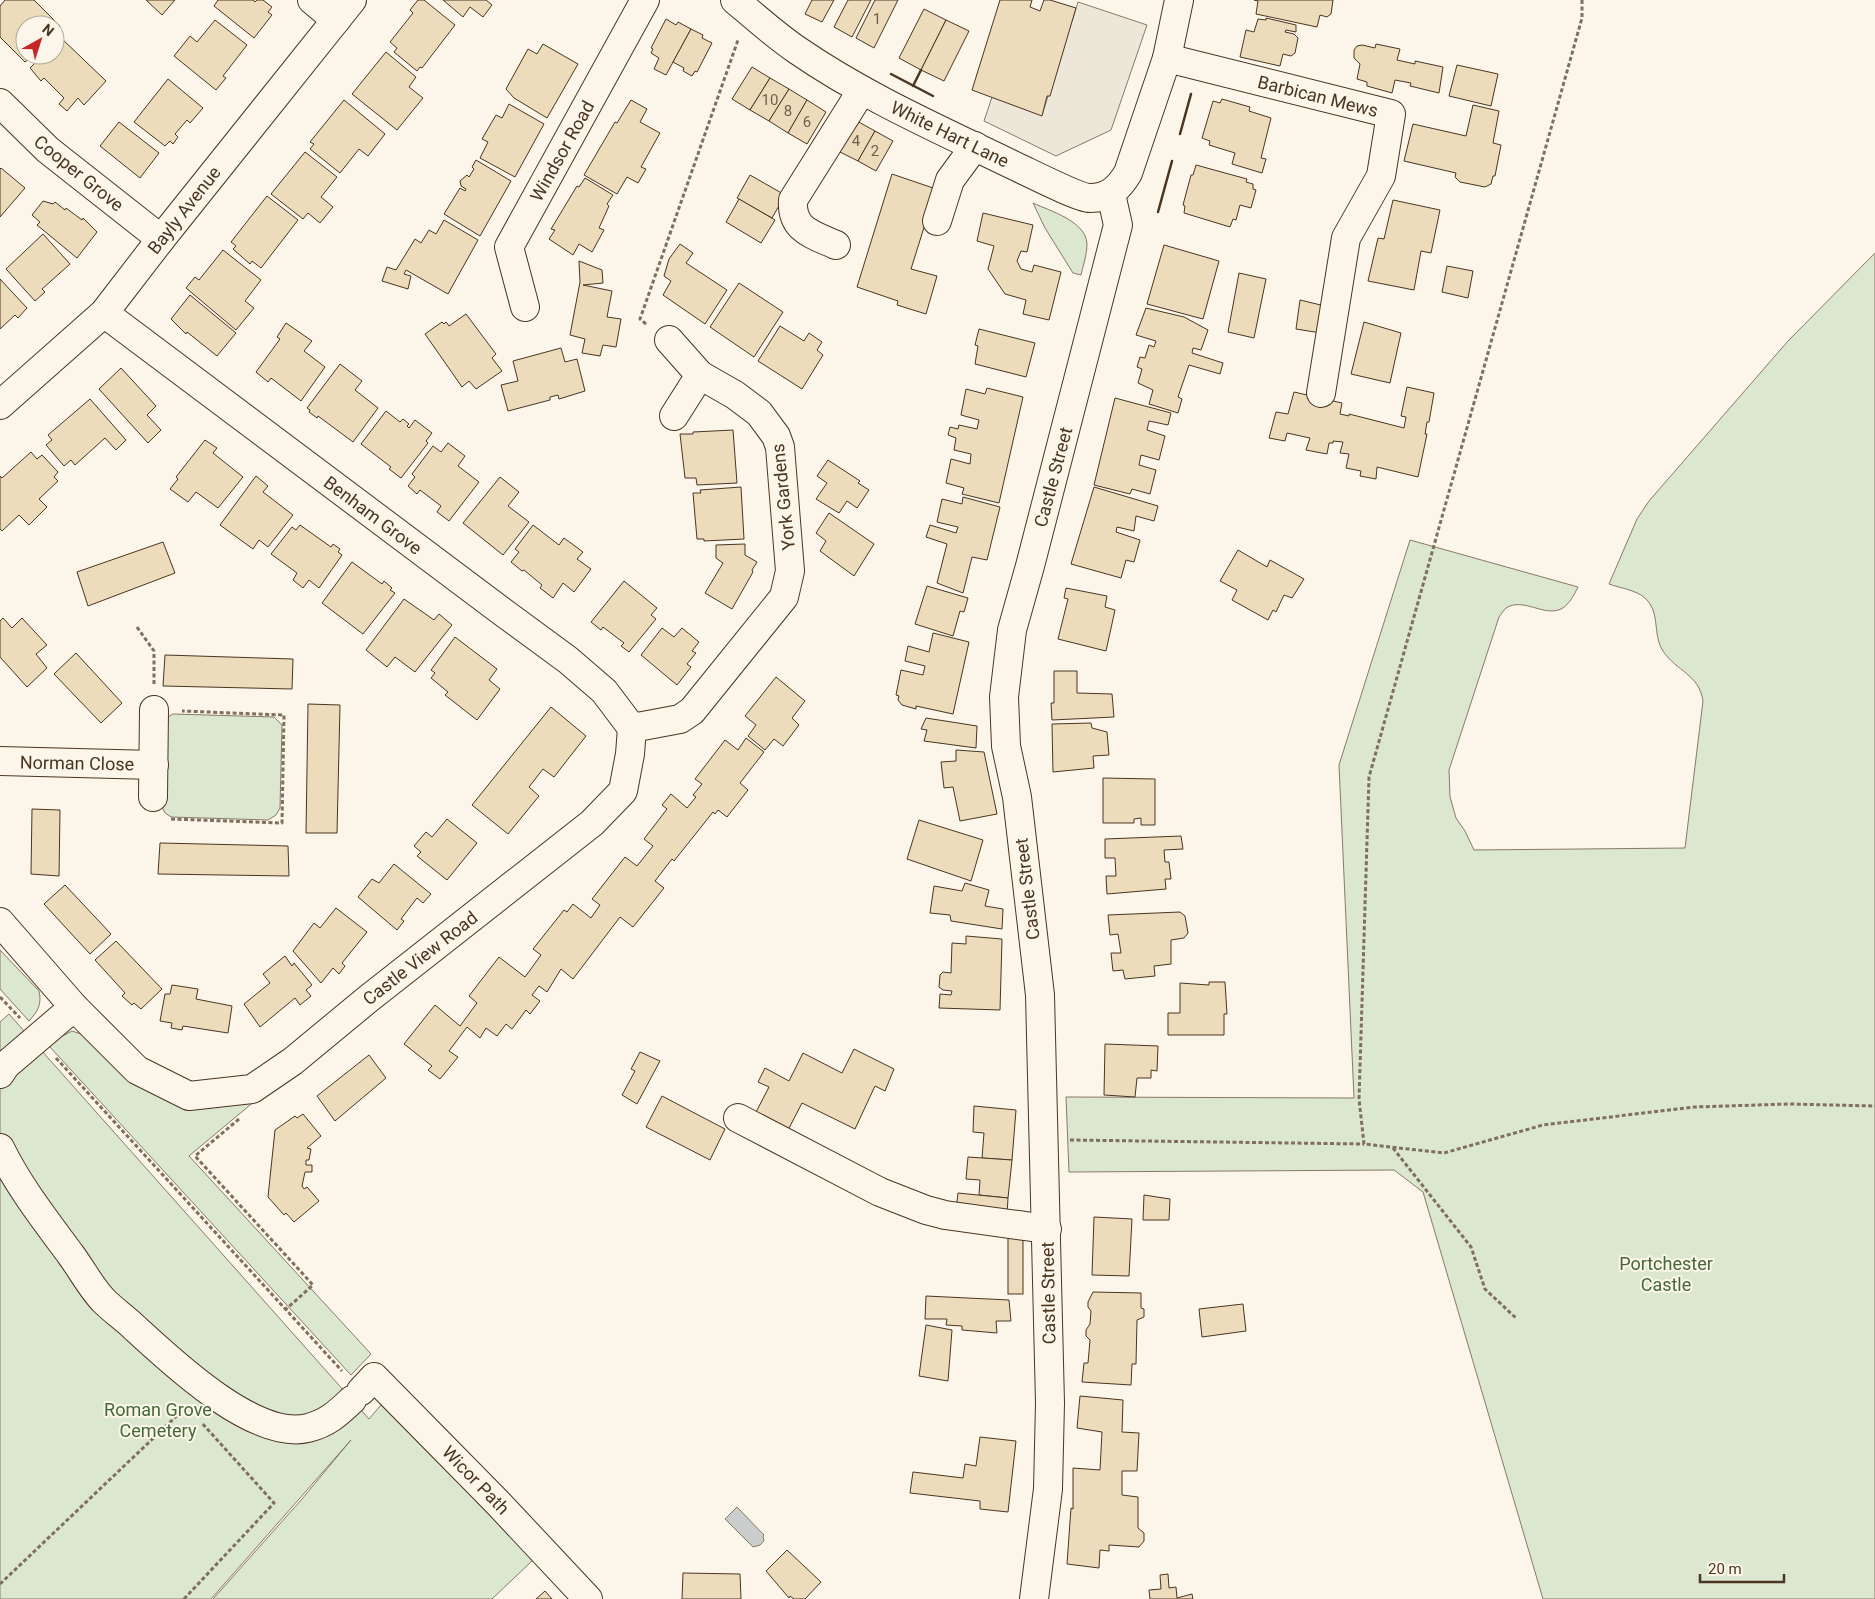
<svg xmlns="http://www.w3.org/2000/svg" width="1875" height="1599" viewBox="0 0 1875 1599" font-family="Roboto,sans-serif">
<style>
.green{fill:#dce7d0;stroke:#887966}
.parking{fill:#ede7d9;stroke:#887966}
.water{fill:#c9cecd;stroke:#887966}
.building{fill:#ecdcbc;stroke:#4a3520}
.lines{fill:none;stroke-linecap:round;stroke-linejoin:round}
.minor-casing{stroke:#4a3520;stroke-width:30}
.path{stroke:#7f6f5c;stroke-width:3;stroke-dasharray:4 2.5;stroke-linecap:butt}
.minor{stroke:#fbf6e9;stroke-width:28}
.wall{stroke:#4a3520;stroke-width:2.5}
.labels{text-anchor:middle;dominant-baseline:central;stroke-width:4;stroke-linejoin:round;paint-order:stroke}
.number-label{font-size:15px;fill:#725f47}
.street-label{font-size:18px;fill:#4a3520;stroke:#fbf6e9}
.park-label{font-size:18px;fill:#436837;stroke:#fbf6e9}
</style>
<rect width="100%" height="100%" fill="#fbf6e9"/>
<!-- green -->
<g class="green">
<path d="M1033,203C1050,211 1086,221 1087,244C1087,254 1083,266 1081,275L1073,273L1045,228Z"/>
<path d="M1875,253V1599H1543L1423,1192L1394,1170L1069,1172L1066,1097L1354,1098L1339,765L1410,540L1578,587C1574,595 1569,605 1561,609C1544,617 1523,597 1506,608C1504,610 1501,614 1499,617L1449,770L1450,797L1456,818L1465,831L1474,850L1685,848L1703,701C1699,674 1676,671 1663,651C1652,634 1661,613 1645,598C1636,590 1620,588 1609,584L1637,519L1649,501L1788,341Z"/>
<path d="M173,714L274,717L282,725L280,808L276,815L268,820L171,817L165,813L160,803L168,717Z"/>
<path d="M0,950L39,991C42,1004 38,1011 29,1021L0,989Z"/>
<path d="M9,1014L369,1419L381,1405L534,1559L492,1599H213L302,1499L351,1440L211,1599H0V1022Z"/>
<path d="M72,1031L87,1036L137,1083L149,1092L172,1101L209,1108L226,1106L262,1095L189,1156L371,1354L351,1375L49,1046L55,1040Z"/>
</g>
<!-- parking -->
<path class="parking" d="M1078,2L1147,25L1111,130L1056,156L984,121L992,97L1042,115Z"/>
<!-- water -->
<path class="water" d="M737,1507L764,1535L763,1536L764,1541L760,1545L753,1547L725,1519Z"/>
<!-- building -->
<g class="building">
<path d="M5,0H34L60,26L58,29L62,32L55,39V25H25V55H40L34,61L30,58L25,62L0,37V6Z"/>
<path d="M146,0H175L162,15Z"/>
<path d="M218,0H253L255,2L257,0H263L272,7L268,12L272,15L254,38L214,6Z"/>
<path d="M418,0H424L455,25L422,68L420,67L417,71L394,52L397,48L390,42L413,13L410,10Z"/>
<path d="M443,0H486L492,5L483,17L470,7L463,17Z"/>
<path d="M812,0H834L822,22L805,14Z"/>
<path d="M848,0H871L852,37L834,27Z"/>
<path d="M875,0H898L874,48L856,38Z"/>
<path d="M1000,0H1032L1030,7L1040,11L1044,0H1050L1076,8L1050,96H1047L1042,116L972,90Z"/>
<path d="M1254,0H1333L1331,14L1327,17L1320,15L1317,27L1256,14L1258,1Z"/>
<path d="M924,9L946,20L921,70L899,58Z"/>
<path d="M1266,18L1296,25V32L1286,30L1285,32L1294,34L1298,38L1295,53L1291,56L1283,54L1280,66L1240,57L1246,30L1254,32L1258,19L1266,20Z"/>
<path d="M666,19L676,25L678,22L691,29L666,75L654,69L659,58L651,53L653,49L651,48Z"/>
<path d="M215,20L247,45L223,76L226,78L216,90L174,56L190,36L197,42Z"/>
<path d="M946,20L969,31L944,81L921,70Z"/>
<path d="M691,29L703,35L702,38L712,43L697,72L695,71L692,76L683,71L684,68L673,62Z"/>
<path d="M60,37L106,81L84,105L78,98L67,111L59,104L64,98L44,78L41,81L30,68L43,55H55V42Z"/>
<path d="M543,44L578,64L547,118L514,98L506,89L528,49L537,54Z"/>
<path d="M1376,44L1400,49L1397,60L1415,64V61L1443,67L1439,93L1410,86L1411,83L1395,80L1392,93L1367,86V82L1357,79L1360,64L1354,58V50L1357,46L1362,45L1375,48Z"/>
<path d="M386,52L416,77L409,87L423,98L397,130L352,94Z"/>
<path d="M1457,65L1498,74L1491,106L1449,96Z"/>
<path d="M752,67L770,78L750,110L732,99Z"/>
<path d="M770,78L789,89L769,121L750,110Z"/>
<path d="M168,79L203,108L190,123L187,120L175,134L178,137L173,144L170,141L165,146L134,122Z"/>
<path d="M789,89L807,100L788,133L769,121Z"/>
<path d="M1222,99L1250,107L1249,111L1271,118L1261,158L1266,159L1262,173L1232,164L1235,153L1209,145L1210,141L1202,138L1213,101L1220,103Z"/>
<path d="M344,100L385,134L368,156L359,149L340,173L310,149L314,144L310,142Z"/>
<path d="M631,100L647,109L640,122L660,133L641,167L646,169L638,183L627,177L617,194L584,175L615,122L617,123Z"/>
<path d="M807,100L826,112L807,144L788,133Z"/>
<path d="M509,104L544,124L515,177L480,158L488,142L482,139L496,115L502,118Z"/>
<path d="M1473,105L1499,111L1493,143L1501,145L1495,176H1493L1491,184L1485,187L1460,182L1455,177L1456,173L1404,161L1413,124L1466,136Z"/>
<path d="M855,120L875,131L858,161L838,151Z"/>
<path d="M119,122L159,153L140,178L100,146Z"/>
<path d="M875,131L893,141L876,171L858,161Z"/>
<path d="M305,152L337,177L321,197L333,207L320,223L308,213L303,219L271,194Z"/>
<path d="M476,160L511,181L480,236L444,214L460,188L465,191L466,189L461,186L460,181L467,175L469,177L474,169L472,167Z"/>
<path d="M1196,165L1247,179L1246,182L1253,184V189L1256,190L1251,208L1240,205L1236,220L1233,219L1230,227L1184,213L1185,206L1183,205L1191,175H1193Z"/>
<path d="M1,168L25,188L0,217V169Z"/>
<path d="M892,174L936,189L911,269L937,276L926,314L897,305L898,301L857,287Z"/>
<path d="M750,175L785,195L772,218L737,198Z"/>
<path d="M585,178L613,195L607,204L609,206L599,228L604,230L592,252L579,244L573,255L549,239L555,230L551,229L577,186L579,187Z"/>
<path d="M267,196L298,220L261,268L252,261L250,264L233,249L236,246L231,242Z"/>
<path d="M739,199L775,220L761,243L726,222Z"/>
<path d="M1393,200L1440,210L1431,253L1421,251L1414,290L1368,281L1378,238L1384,239Z"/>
<path d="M43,201L53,204L55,202L65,210L66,208L82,220L83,218L97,232L77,258L37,225L40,222L32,215Z"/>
<path d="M983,213L1033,225L1027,252L1021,251L1017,261L1021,269L1032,272L1034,265L1061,272L1049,320L1023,314L1026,300L1005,294L988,269L994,246L977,241Z"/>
<path d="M444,220L478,240L448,294L406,270L404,274L411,276L408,289L382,281L387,267L396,270L415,239L421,243L429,230L436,234Z"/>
<path d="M43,234L70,264L42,289L45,292L35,301L6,269Z"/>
<path d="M680,244L693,253L686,263L727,290L705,324L663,295L671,281L664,276L669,259Z"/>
<path d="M1164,245L1219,261L1203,319L1147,304Z"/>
<path d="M223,250L261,280L245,301L254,308L236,330L186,288L195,277L199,280Z"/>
<path d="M579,261L602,270L603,283L583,285L612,291L607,317L621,319L616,347L603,345L600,356L582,353L585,339L570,335L580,282Z"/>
<path d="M1447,266L1473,271L1468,298L1442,292Z"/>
<path d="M1239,273L1266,279L1254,338L1228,332Z"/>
<path d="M0,279L27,308L18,318L15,315L0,329Z"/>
<path d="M739,283L783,312L754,357L710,327Z"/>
<path d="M190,295L236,333L217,356L187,332L186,334L171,319Z"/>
<path d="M1300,300L1325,306L1321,333L1296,329Z"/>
<path d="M1146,308L1184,317L1208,330L1201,350L1193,348L1192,353L1223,363L1220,374L1189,365L1178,397L1182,399L1178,413L1149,404L1153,390L1138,383L1142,369L1137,367L1140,357L1145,358L1149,345L1154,347L1156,341L1136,335Z"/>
<path d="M466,314L496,354L492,358L502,371L476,389L469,381L462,387L425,334L442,322L444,324L446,322L449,326Z"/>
<path d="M1364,322L1401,333L1390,383L1351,374Z"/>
<path d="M286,323L312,341L304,351L325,367L301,401L271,378L268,382L256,372L280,339L277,337Z"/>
<path d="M780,326L804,341L809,333L822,342L817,350L823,355L802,389L758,361Z"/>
<path d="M979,329L1035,343L1026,377L975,364L978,346L975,345Z"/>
<path d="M561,348L565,362L577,359L585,391L559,399L558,395L550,397V400L508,411L501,385L518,381L513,361Z"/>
<path d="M340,364L362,381L355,390L378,408L353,442L318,416L317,418L309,412L310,410L307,408Z"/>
<path d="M121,368L156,406L147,415L161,430L148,443L99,389Z"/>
<path d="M1407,387L1434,393L1429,422H1427L1425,434H1427L1418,477L1377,467L1376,479L1360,476L1361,471L1346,468L1349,454L1340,453L1343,442L1333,441V443H1329L1327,454L1306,450L1310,438L1287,433L1285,441L1269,438L1276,412L1288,414L1294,392L1342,403L1340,414L1349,416V414L1404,428L1406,417L1401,416Z"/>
<path d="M987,388L1023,397L999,503L962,494L964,488L946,483L951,459L970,464L971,454L954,450L956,438L948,435L950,427L958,429L959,425L977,429L979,420L961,415L966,389L985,394Z"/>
<path d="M1115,398L1171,413L1168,425L1149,421L1147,430L1165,436L1159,460L1141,455L1139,465L1156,470L1150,494L1132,489L1130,494L1094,485Z"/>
<path d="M90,399L126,440L116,450L105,438L75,465L71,460L64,466L46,445L52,440L48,435Z"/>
<path d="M386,411L400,422L403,419L409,424L407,426L409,428L415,420L432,433L426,441L428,443L401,478L389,469L391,467L361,444Z"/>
<path d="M733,430L737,483L697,485L696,478H685L680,434H693V432Z"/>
<path d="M205,440L217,448L213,453L243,477L218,508L196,492L188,502L170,489L178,479L176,477Z"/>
<path d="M448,443L465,456L458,466L479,482L449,521L437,512L441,506L420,490L417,494L408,486L415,477L412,474L433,446L441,452Z"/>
<path d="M31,452L37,459L42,455L58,472L54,477L58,481L39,499L47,507L29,525L19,515L2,531L0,529V476L2,478Z"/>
<path d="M828,460L860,481L858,483L869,490L857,508L847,501L839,513L816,499L827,483L817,476Z"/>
<path d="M256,476L268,486L263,492L293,515L268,547L259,540L253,549L220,525Z"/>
<path d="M500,477L519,492L508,506L529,522L503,555L463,523Z"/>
<path d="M741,487L744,539L704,541V539H697L693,493H701L700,490Z"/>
<path d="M1094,487L1158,506L1154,521L1136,516L1134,531L1117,527L1116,532L1140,540L1134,562L1126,560L1121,578L1071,564Z"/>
<path d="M963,497L1000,507L987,560L972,557L963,593L937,583L947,544L926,537L930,525L956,533L958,527L937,522L942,499L962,504Z"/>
<path d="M829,513L874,544L854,576L820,551L826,541L816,533Z"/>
<path d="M300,525L331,547L333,544L340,549L338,552L342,555L319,588L309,580L303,588L293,580L297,573L271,554L292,527L296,530Z"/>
<path d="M533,525L559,545L564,538L583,552L577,559L591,569L574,592L563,583L553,598L540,588L542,585L524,570L522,571L511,562L519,552L515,549Z"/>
<path d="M163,542L175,573L88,606L77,572Z"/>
<path d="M745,544V555L757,562L752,570L753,572L732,609L705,593L723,563L716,558V545Z"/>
<path d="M1238,550L1267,567L1270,560L1304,579L1292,598L1284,595L1276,612L1273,610L1268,620L1232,600L1237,590L1220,581Z"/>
<path d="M352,562L382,584L384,581L392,588L390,590L395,593L363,634L322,603Z"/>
<path d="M624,581L657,608L651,615L656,619L629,652L621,646L624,643L603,627L601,630L591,622Z"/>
<path d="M927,586L968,598L964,612L960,611L953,636L915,624Z"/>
<path d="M1066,588L1107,596L1105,607L1115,610L1106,651L1058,639L1068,599L1064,598Z"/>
<path d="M404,599L434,620L439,614L452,625L415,672L395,657L387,667L366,650Z"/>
<path d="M3,618L12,628L22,618L47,645L36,654L47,668L27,687L0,657V621Z"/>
<path d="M662,628L674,637L682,628L699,642L692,651L696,653L687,664L691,667L677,685L641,655Z"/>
<path d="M933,633L969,642L953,714L916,706V709L902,705L898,700L899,696L896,695L901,670L923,675L925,666L905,661L908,646L929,652Z"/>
<path d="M455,637L497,669L489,680L500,689L477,720L445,695L448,692L431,678L435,673L431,670Z"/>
<path d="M76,653L122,703L101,723L54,674Z"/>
<path d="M165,655L293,659L292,689L163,686Z"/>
<path d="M1054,671H1077V693L1112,694L1114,717L1052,720L1051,703H1054Z"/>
<path d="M776,677L805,701L792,718L799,725L783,746L774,739L765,750L748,736L756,725L745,716Z"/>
<path d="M308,704L340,705L337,833H306Z"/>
<path d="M551,707L586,736L554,777L543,769L529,787L539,796L508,834L472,805Z"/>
<path d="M926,718L977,726L976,748L924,741L927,730L921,729Z"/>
<path d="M1091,723L1092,728L1107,732L1109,755L1093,756L1094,768L1053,772L1052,724Z"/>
<path d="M746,738L764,752L740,783L748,790L727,817L718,810L715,814L713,812L674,861L672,859L655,881L664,888L633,927L620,917L573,979L561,969L547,992L539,986L532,995L540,1001L530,1014L526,1010L512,1029L506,1024L497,1036L486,1028L480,1038L467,1027L449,1051L458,1057L440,1079L428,1070L432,1066L404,1044L435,1005L460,1026L477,1003L469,996L499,957L525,977L541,955L533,949L564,910L567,912L573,904L591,918L600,905L592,899L625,857L637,866L653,846L644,839L667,809L662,805L671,794L687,808L696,797L693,795L702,784L695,779L725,740L738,750Z"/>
<path d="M956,750L984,752L997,814L960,821L953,787L944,788L941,762L956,761Z"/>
<path d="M1103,778L1155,779V825H1141V818L1134,819V823H1103Z"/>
<path d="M32,809L60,810L59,876L31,874Z"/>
<path d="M447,819L477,843L447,880L417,856L421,852L414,846L426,832L432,837Z"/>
<path d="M919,820L983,840L971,881L907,859Z"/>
<path d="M1181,836L1183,849L1164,850L1165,862H1169L1171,879H1165L1166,889L1107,894L1106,876H1116L1115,858H1105V839Z"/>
<path d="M160,843L288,846L289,876L158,874Z"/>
<path d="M394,864L431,894L423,903L417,898L401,919L404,921L397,930L358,897L372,879L379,883Z"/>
<path d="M965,883L989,890L985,906L1003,909L1002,929L951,921L950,915L930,913L934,886L962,891Z"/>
<path d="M65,885L111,934L90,954L44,904Z"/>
<path d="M336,908L367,932L342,963L345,966L339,974L333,968L321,983L293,951L314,923L320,928Z"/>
<path d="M1180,912L1185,916L1188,933L1184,938L1171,940V964L1154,966L1155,976L1125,979L1123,970L1113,971L1111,953H1121L1118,934L1110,935L1108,915Z"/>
<path d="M966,936L1002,939L1000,1010L939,1008L940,994L951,995L952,991L943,990L939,987L940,975L943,972L951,973L952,943L966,944Z"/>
<path d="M116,941L162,989L141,1009L134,1003L132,1005L122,996L125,993L95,960Z"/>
<path d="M285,956L292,966L294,963L312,985L306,990L311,996L300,1005L295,998L260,1027L244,1004L270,983L263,974Z"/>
<path d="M1209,982H1225L1227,1014H1224V1035H1168V1013H1180V983L1209,985Z"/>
<path d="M172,985L198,989L196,999L232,1006L228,1033L183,1026L182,1030L171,1028L172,1023L160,1021L165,994H170Z"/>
<path d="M1105,1044L1158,1046L1157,1071L1151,1070V1078H1137L1135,1097L1104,1095Z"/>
<path d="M854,1049L894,1069L885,1091L875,1086L855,1129L802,1103L787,1132L754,1116L769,1087L758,1082L765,1068L789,1081L803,1053L842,1073Z"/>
<path d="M640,1052L660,1061L637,1104L622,1095L635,1071L631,1069Z"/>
<path d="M369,1055L386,1078L335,1121L317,1096Z"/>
<path d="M662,1096L725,1129L710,1160L646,1127Z"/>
<path d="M974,1106L1016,1110L1012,1160L982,1158L984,1133L973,1132Z"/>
<path d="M303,1114L321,1136L307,1148L311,1149L309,1160H306V1165H312V1172H305L302,1186L304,1189L307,1187L319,1201L294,1222L286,1213L284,1215L268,1197L275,1130L295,1116L297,1118Z"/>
<path d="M968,1157L1012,1160L1008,1198L979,1195L980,1180L966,1179Z"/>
<path d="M958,1193L1008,1198L1007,1215L956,1210Z"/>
<path d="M1144,1195L1170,1199L1169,1220H1143Z"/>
<path d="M1094,1217L1132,1219L1129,1276L1092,1275Z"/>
<rect x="1008" y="1237" width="15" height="57"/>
<path d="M1093,1292L1141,1293V1308L1144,1309V1317L1137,1320L1136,1364H1132L1131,1385L1082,1382L1084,1363H1088L1090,1340L1086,1336V1330L1090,1324L1091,1311L1088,1307V1302Z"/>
<path d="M926,1296L1009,1300L1011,1321H996L997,1333L962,1330V1326L946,1325L947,1319H925Z"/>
<path d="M1243,1304L1246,1331L1202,1337L1199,1309Z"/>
<path d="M926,1325L952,1330L948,1381L919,1376Z"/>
<path d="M1080,1396L1123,1400L1122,1432L1139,1433L1137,1471H1122V1495L1138,1497V1528L1144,1533V1541L1139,1547L1109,1545V1551L1100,1550L1099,1568L1067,1564L1071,1508L1073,1509V1468L1100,1470L1102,1432L1077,1428Z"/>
<path d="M980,1437L1016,1441L1008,1512L980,1509V1501L910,1493L913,1472L963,1478L965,1464L976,1466Z"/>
<path d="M787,1550L821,1582L805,1599H794L790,1596L789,1598L766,1571Z"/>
<path d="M683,1573L740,1574L741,1599H682Z"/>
<path d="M1168,1574L1169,1588L1176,1587L1177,1598L1192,1594L1193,1599H1150L1149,1590L1161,1589L1160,1575Z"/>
<path d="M545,1591L552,1599H536Z"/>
</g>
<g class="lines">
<!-- minor casing -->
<g class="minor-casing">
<g id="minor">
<path d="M312,0L336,20"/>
<path d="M735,0C755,17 775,35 797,50C865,97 943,131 1017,167C1030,173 1079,198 1090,198C1109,198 1119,188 1128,173L1167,58L1179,0"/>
<path d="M1167,58L1391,114L1381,176L1346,238L1321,393"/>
<path d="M0,103L48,150L161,239"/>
<path d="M937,221L950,180L975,146"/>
<path d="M836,245C812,234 791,230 793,200L862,90"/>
<path d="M525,307L509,247L645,0"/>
<path d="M104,313L504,613L568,660L604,691L632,728"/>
<path d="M0,405L104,313L161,239L352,0"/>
<path d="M674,416L700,375"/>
<path d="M632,728L680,719L692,711L784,597L790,571L780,447L776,436L759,413L735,395L700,375L669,340"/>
<path d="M0,761L154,765"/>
<path d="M153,797L154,710"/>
<path d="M0,922L74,1007L137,1070L189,1096L252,1089L293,1061L368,999L592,823L623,791L630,754L632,728"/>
<path d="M0,1074L6,1065L74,1007"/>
<path d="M738,1118L880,1192L926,1210L945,1215L1047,1229"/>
<path d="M0,1148C19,1187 46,1221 71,1255C82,1270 92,1289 104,1301C114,1311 126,1319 136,1329C172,1362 255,1441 308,1428C328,1423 338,1413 352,1400"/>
<path d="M361,1391L374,1377L498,1503L588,1599"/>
<path d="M1034,1599L1048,1489L1050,1403L1040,995L1017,797L1006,746L1004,697L1012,630L1030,566L1118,225L1111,194"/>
</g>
</g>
<!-- path -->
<g class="path">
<path d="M1582,0V18L1369,777L1359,1099L1364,1144L1444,1153L1543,1125L1694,1107L1789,1104L1875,1106"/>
<path d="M646,324L640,319L738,40"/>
<path d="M137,627L154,651V684"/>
<path d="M171,819L282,823L284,715L182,711"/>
<path d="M0,997L20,1018"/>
<path d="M56,1058L342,1371"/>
<path d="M239,1119L195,1156L313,1285L285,1310"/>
<path d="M1070,1140L1364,1144"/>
<path d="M1393,1148L1471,1247L1485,1289L1517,1319"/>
<path d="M0,1584L185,1408"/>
<path d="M184,1599L274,1503L201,1422"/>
</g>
<!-- minor -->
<use href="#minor" class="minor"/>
<!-- wall -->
<g class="wall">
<path d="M891,74L933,96"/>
<path d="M913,86L921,70"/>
<path d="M1180,134L1191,94"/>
<path d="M1158,212L1172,161"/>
</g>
</g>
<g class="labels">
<!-- number labels -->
<g class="number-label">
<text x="877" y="19">1</text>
<text x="770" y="100">10</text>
<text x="788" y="111">8</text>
<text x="807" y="122">6</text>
<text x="856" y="141">4</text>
<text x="875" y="151">2</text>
</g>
<!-- street labels -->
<g class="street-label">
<text transform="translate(1318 96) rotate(14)">Barbican Mews</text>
<text transform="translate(950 134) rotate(26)">White Hart Lane</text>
<text transform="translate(562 151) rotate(-61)">Windsor Road</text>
<text transform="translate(79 173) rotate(39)">Cooper Grove</text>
<text transform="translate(184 210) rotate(-52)">Bayly Avenue</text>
<text transform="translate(1053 477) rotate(-75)">Castle Street</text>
<text transform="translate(783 497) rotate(-96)">York Gardens</text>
<text transform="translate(373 515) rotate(37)">Benham Grove</text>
<text transform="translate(77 763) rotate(1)">Norman Close</text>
<text transform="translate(1027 889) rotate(-97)">Castle Street</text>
<text transform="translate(420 958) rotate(-38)">Castle View Road</text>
<text transform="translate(1048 1293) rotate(-91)">Castle Street</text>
<text transform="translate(476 1480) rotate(46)">Wicor Path</text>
</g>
<!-- park labels -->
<g class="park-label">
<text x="1666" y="1263">Portchester<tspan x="1666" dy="21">Castle</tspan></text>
<text x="158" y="1409">Roman Grove<tspan x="158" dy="21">Cemetery</tspan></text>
</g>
</g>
<!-- north arrow -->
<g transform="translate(40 40) rotate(39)"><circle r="24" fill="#fbf6e9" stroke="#b4a999"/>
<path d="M0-4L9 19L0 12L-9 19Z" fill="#c62828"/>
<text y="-8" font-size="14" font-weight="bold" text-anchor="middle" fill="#4a3520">N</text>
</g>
<!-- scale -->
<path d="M1700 1574v8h84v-8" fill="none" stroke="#4a3520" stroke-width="2.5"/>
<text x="1708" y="1574" font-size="15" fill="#4a3520" stroke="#fbf6e9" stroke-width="4" paint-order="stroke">20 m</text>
</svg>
